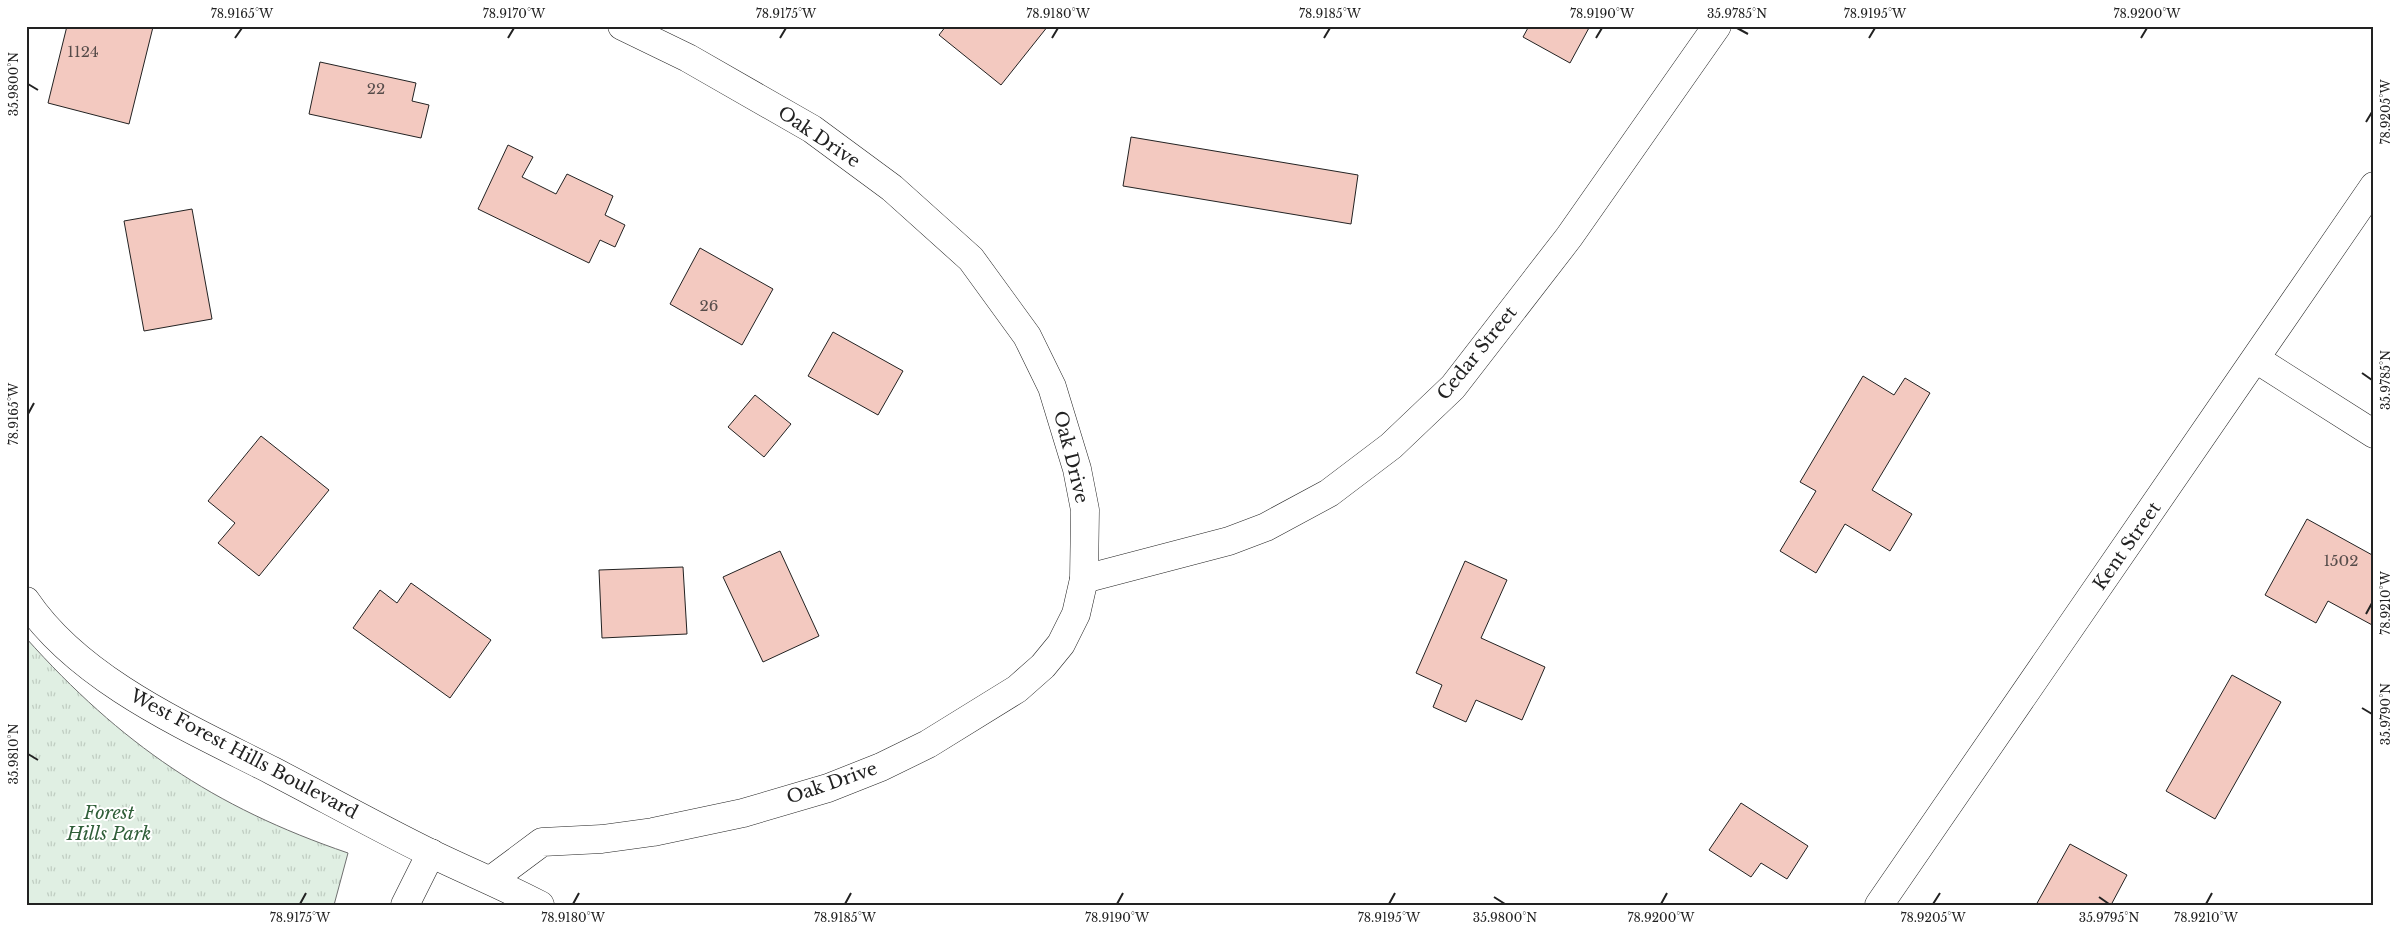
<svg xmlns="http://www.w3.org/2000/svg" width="2400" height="931" viewBox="0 0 2400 931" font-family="'Libre Baskerville',serif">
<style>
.park{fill:url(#park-tufts);stroke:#6f6f6f}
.building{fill:#f3c9c0;stroke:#222}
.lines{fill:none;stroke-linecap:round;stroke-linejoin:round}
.street-casing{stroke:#222;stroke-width:29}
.secondary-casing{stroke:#222;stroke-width:29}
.street{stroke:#fff;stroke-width:28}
.secondary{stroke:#fff;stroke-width:28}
.ticks{fill:none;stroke:#222;stroke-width:2}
.labels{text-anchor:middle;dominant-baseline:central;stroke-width:4;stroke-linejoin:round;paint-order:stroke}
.number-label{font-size:15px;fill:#564c4a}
.street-label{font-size:18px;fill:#222;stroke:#fff}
.park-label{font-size:18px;font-style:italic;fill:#2f5e38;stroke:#fff}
.neatline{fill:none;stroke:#222;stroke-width:2}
.ticks-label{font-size:12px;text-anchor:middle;fill:#222}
</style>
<defs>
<pattern id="park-tufts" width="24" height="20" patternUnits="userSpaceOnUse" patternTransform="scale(1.25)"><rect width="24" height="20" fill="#e0efe3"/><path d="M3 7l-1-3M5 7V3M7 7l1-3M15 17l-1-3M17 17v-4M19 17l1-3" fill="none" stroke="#c0cdc2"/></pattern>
</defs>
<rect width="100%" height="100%" fill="#fff"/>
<!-- park -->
<path class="park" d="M26,638C121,744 213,807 348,853L334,905H26Z"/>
<!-- building -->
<g class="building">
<path d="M67,26L153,27L129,124L48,103Z"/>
<path d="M946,26H1048L1001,85L939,35Z"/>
<path d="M1529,26H1590L1570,63L1523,37Z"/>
<path d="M320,62L416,83L412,101L429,105L421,138L309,114Z"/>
<path d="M1131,137L1358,175L1351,224L1123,186Z"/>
<path d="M508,145L533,157L522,177L556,194L567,174L613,196L605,215L625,225L615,247L600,240L589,263L478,209Z"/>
<path d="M192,209L212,319L144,331L124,221Z"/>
<path d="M700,248L773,289L742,345L670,304Z"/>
<path d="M833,332L903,371L878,415L808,376Z"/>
<path d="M1863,376L1894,395L1905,378L1930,393L1872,490L1912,514L1890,551L1845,524L1816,573L1780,551L1816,491L1800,482Z"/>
<path d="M755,395L791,424L764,457L728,427Z"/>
<path d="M261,436L329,490L259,576L218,543L235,523L208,501Z"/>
<path d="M2307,519L2374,556V626L2328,601L2316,623L2265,595Z"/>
<path d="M780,551L819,636L763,662L723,577Z"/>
<path d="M1465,561L1507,580L1481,638L1545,667L1522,720L1476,700L1466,722L1433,707L1442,685L1416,673Z"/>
<path d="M683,567L687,634L602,638L599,570Z"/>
<path d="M411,583L491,640L450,698L353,628L380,590L397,603Z"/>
<path d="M2232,675L2281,702L2215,819L2166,791Z"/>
<path d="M1741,803L1808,846L1787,879L1761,863L1751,877L1709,850Z"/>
<path d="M2070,844L2127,875L2111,905H2036Z"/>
</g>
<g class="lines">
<!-- street casing -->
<g class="street-casing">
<g id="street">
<path d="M2256,359L2374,434"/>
<path d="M1084,579L1229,541L1266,527L1329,493L1391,446L1453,387L1569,237L1717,26"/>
<path d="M26,601C80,681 189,728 273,771C325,798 377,827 430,853C467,871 504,886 540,905"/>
<path d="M491,880L542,842L602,839L653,832L743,813L828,788L881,767L928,744L1017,689L1043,666L1061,644L1076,614L1084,579L1085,510L1077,469L1052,387L1027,336L971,259L892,188L812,129L688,58L622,26"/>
<path d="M405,905L431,853"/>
</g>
</g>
<!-- secondary casing -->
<g class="secondary-casing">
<path id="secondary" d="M1879,905L2374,186"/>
</g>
<!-- street -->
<use href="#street" class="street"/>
<!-- secondary -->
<use href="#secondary" class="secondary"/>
</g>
<!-- ticks -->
<path class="ticks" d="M1737,28L1748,34M235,38L242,28M508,38L514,28M780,38L786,28M1052,38L1058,28M1324,38L1330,28M1596,38L1602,28M1869,38L1875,28M2141,38L2147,28M28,84L38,90M2366,122L2372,112M2362,373L2372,380M28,414L34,403M2366,614L2372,603M2362,708L2372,714M28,754L38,760M1494,897L1505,904M2099,897L2109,904M300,904L306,893M573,904L579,893M845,904L851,893M1117,904L1123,893M1389,904L1395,893M1661,904L1667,893M1933,904L1940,893M2206,904L2212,893"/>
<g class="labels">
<!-- number labels -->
<g class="number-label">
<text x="83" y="51">1124</text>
<text x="376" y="88">22</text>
<text x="709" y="305">26</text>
<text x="2341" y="560">1502</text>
</g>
<!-- street labels -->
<g class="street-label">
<text transform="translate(819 137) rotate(34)">Oak Drive</text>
<text transform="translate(1477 353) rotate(-51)">Cedar Street</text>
<text transform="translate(1071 457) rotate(76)">Oak Drive</text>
<text transform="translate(2127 546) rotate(-55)">Kent Street</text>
<text transform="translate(244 754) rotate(28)">West Forest Hills Boulevard</text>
<text transform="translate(832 783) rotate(-19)">Oak Drive</text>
</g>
<!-- park labels -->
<g class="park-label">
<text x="109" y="813">Forest<tspan x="109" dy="21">Hills Park</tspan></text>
</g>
</g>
<!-- border -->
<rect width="2400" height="931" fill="none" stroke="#ffffff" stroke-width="55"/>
<rect x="28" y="28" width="2344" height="876" class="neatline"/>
<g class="ticks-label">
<text x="242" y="18">78.9165°W</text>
<text x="514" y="18">78.9170°W</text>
<text x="786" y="18">78.9175°W</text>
<text x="1058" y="18">78.9180°W</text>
<text x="1330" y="18">78.9185°W</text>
<text x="1602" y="18">78.9190°W</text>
<text x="1737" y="18">35.9785°N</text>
<text x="1875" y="18">78.9195°W</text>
<text x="2147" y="18">78.9200°W</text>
<text transform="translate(14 84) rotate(-90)" y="4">35.9800°N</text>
<text transform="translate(2386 112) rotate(-90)" y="4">78.9205°W</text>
<text transform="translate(2386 380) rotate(-90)" y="4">35.9785°N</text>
<text transform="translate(14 414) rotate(-90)" y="4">78.9165°W</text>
<text transform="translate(2386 603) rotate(-90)" y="4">78.9210°W</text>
<text transform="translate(2386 714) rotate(-90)" y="4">35.9790°N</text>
<text transform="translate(14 754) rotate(-90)" y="4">35.9810°N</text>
<text x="300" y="922">78.9175°W</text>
<text x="573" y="922">78.9180°W</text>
<text x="845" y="922">78.9185°W</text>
<text x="1117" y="922">78.9190°W</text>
<text x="1389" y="922">78.9195°W</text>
<text x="1505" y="922">35.9800°N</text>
<text x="1661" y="922">78.9200°W</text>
<text x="1933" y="922">78.9205°W</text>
<text x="2109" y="922">35.9795°N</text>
<text x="2206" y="922">78.9210°W</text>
</g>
</svg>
